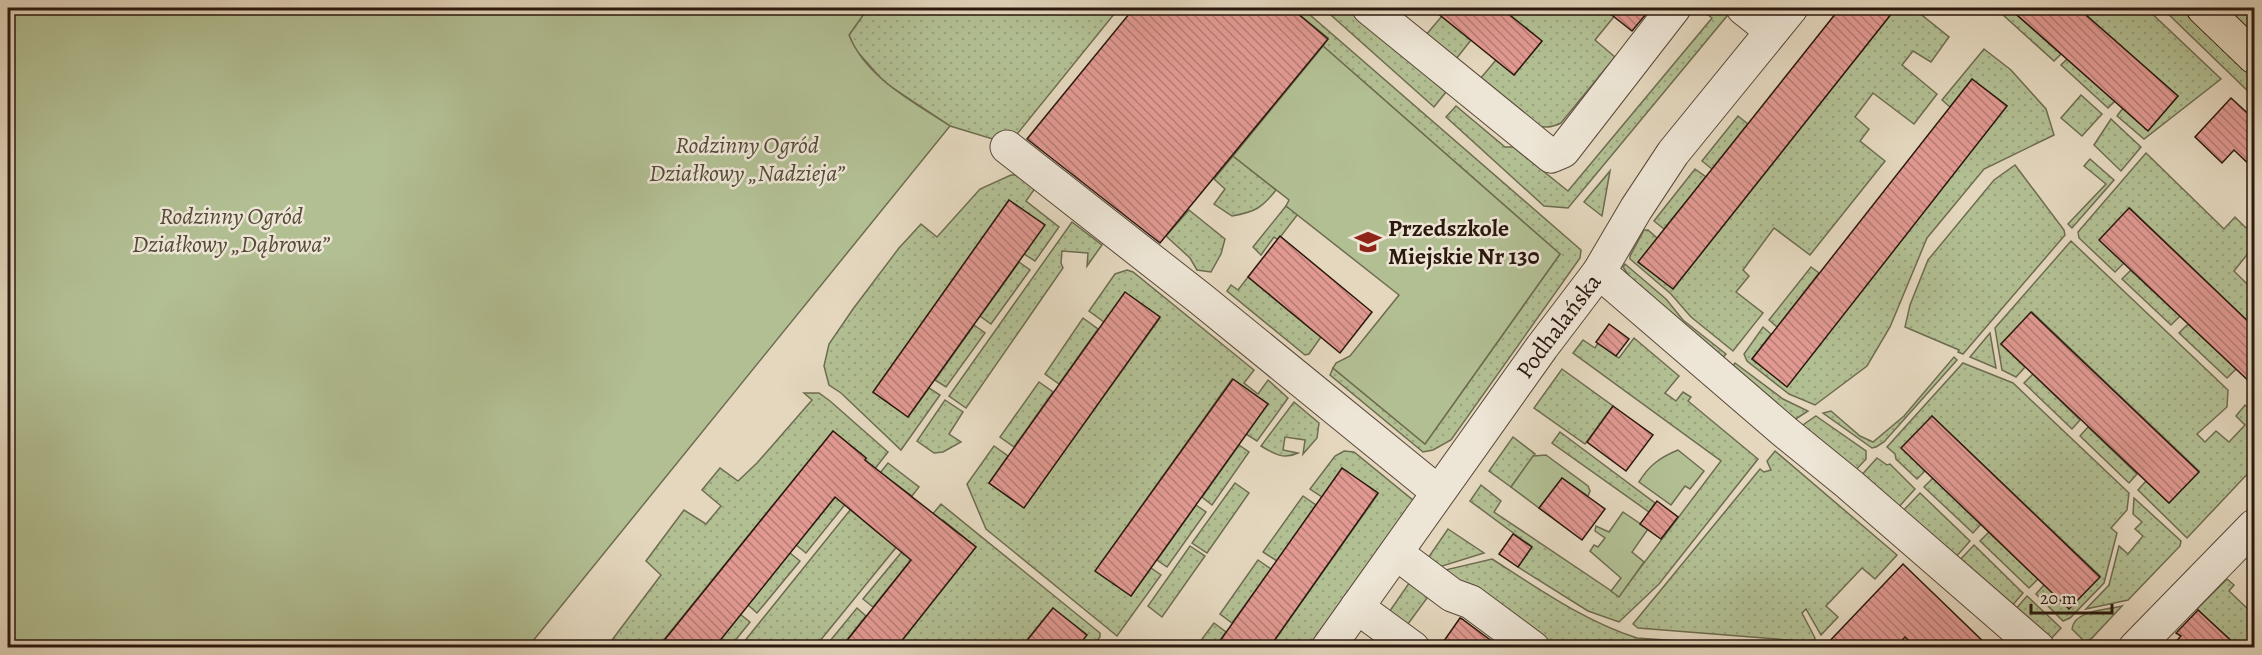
<svg xmlns="http://www.w3.org/2000/svg" width="2262" height="655" viewBox="0 0 2262 655" font-family="Alegreya,serif">
<style>
.grass{fill:url(#grass-dots);stroke:#6e6c50;stroke-width:1.5}
.garden{fill:#b2bf93;stroke:#6e6c50;stroke-width:1.5}
.building{fill:url(#building-back-hatch);stroke:#2b180e;stroke-width:1.5}
.lines{fill:none;stroke-linecap:round;stroke-linejoin:round}
.minor-casing{stroke:#59483a;stroke-width:35}
.major-casing{stroke:#2b180e;stroke-width:35}
.minor{stroke:#ede5d5;stroke-width:33}
.major{stroke:#e4d7be;stroke-width:33}
.tram{stroke:#2b180e;stroke-width:1.5}
.labels{text-anchor:middle;dominant-baseline:central;stroke-width:5;stroke-linejoin:round;paint-order:stroke}
.park-label{font-size:24px;font-style:italic;fill:#544a36;stroke:#ede5d5}
.poi-label{font-size:24px;font-weight:bold;fill:#2b180e;stroke:#ede5d5;text-anchor:start}
.street-label{font-size:24px;fill:#2b180e;stroke:#ede5d5}
</style>
<defs>
<pattern id="grass-dots" width="8" height="8" patternUnits="userSpaceOnUse" patternTransform="scale(1.5)"><rect width="8" height="8" fill="#b2bf93"/><path d="M2 2h.1M6 6h.1" fill="none" stroke="#99a37e" stroke-width="1.8" stroke-linecap="round"/></pattern>
<pattern id="building-back-hatch" width="6" height="6" patternUnits="userSpaceOnUse" patternTransform="scale(1.5)"><rect width="6" height="6" fill="#e19992"/><path d="M-1 5l2 2M0 0l6 6M5-1l2 2" fill="none" stroke="#b77c76"/></pattern>
</defs>
<rect width="100%" height="100%" fill="#e4d7be"/>
<filter id="stains"><feTurbulence type="fractalNoise" baseFrequency=".00333" numOctaves="4"/><feColorMatrix values="0 0 0 0 .2 0 0 0 0 .09 0 0 0 0 .02 0 0 0 .5 -.17"/></filter>
<radialGradient id="worn" r=".72"><stop offset=".6" stop-color="#630" stop-opacity="0"/><stop offset="1" stop-color="#630" stop-opacity=".3"/></radialGradient>
<!-- grass -->
<g class="grass">
<path d="M868,8H1119L1009,144L950,126L885,83L855,49L849,35Z"/>
<path d="M1291,8H1302L1581,250L1580,258L1451,440L1433,450L1423,452L1330,375L1333,368L1425,444L1560,254L1323,46L1328,38Z"/>
<path d="M1323,8H1347L1446,92L1434,107Z"/>
<path d="M1501,8H1621L1595,40L1615,57L1561,123C1551,128 1544,128 1533,125L1480,79L1496,60L1514,75L1542,41Z"/>
<path d="M1699,8H1718L1727,16L1568,208L1544,206L1446,117L1456,106L1505,147H1513L1568,191L1712,18Z"/>
<path d="M1894,8H1913L1949,37L1931,62L1913,51L1902,65L1937,94L1914,124L1873,93L1855,117L1869,129L1860,141L1885,161L1810,255L1774,228L1743,270L1749,276L1736,292L1763,313L1733,351L1691,317L1671,294L1630,259V256L1644,230H1648L1657,238L1673,289L1895,9Z"/>
<path d="M2009,8L2061,54L2054,61L2002,14Z"/>
<path d="M2078,8H2146L2221,79L2144,139L2117,116L2123,108L2148,130L2178,96Z"/>
<path d="M2162,8H2182L2254,78V97Z"/>
<path d="M2224,8H2254V37Z"/>
<path d="M1442,16L1471,40L1456,59L1426,35Z"/>
<path d="M1984,49L2011,70L2046,109L2054,135L1984,169L1927,238L1890,327L1867,366L1815,405L1789,394L1747,361L1744,354L1763,327L1771,334L1752,359L1787,386L2007,106L1972,79L1950,107L1942,100Z"/>
<path d="M2067,59L2115,101L2108,108L2061,65Z"/>
<path d="M2081,95L2102,114L2082,136L2061,118Z"/>
<path d="M1738,116L1748,124L1712,169L1702,161Z"/>
<path d="M2111,119L2141,147L2121,171L2094,145Z"/>
<path d="M2146,153L2224,229L2235,217L2246,228L2253,221L2254,223V246L2234,271L2254,291V327L2130,208L2124,263L2115,272L2079,238L2078,232Z"/>
<path d="M1233,156L1276,190C1262,208 1255,212 1232,216L1214,204L1225,189L1214,179Z"/>
<path d="M2090,159L2114,180L2072,228L2068,224L2106,184L2084,166Z"/>
<path d="M2015,165L2064,230L2065,235L1963,354L1958,352L1959,350L1905,327L1910,305L1928,260L1994,180Z"/>
<path d="M1695,169L1706,177L1664,229L1654,221Z"/>
<path d="M1610,171L1602,216L1584,202Z"/>
<path d="M1011,175H1021L1036,187L1026,201L1059,227L1035,261L1024,254L1009,200L873,392L908,417L929,388L940,395L901,450L841,393L829,385L824,366L829,344L853,309L899,248L921,224L937,237L980,189Z"/>
<path d="M1286,206L1298,214L1278,240L1274,237L1261,255L1253,247Z"/>
<path d="M1189,210L1225,239L1221,254L1211,272L1197,270L1190,258L1166,236Z"/>
<path d="M1072,222L1102,245L1087,266L1088,253L1062,251L1061,263L1063,268L966,408L949,396Z"/>
<path d="M2071,241L2228,390L2227,407L2197,434L2205,442L2216,431L2229,442L2245,425L2236,416L2245,405L2254,414V467L2187,538L2138,490L2146,481L2169,503L2199,471L2032,312L2001,344L2025,367L2016,377L2002,370L1995,328Z"/>
<path d="M1019,262L1030,270L991,324L980,316Z"/>
<path d="M1625,264L1666,299L1683,320L1726,354L1717,364L1637,289L1623,267Z"/>
<path d="M1811,267L1819,273L1777,327L1769,320Z"/>
<path d="M1127,270L1133,272L1254,370L1244,383L1258,394L1268,380L1288,398L1257,441L1246,434L1268,404L1232,379L1096,570L1131,596L1151,568L1161,575L1117,636L986,529L967,484L994,446L1008,456L989,483L1024,507L1160,318L1125,293L1104,322L1089,311L1115,274Z"/>
<path d="M2131,270L2180,316L2171,325L2122,279Z"/>
<path d="M1248,277L1321,337L1309,354L1305,355L1227,291L1231,285L1238,290Z"/>
<path d="M1083,318L1098,329L1059,384L1045,374Z"/>
<path d="M2188,324L2236,369L2227,378L2179,333Z"/>
<path d="M974,325L985,333L946,387L935,380Z"/>
<path d="M1990,333L1996,368L1970,357Z"/>
<path d="M1634,338L1679,376L1665,393L1676,401L1683,392L1691,397L1688,401L1758,459L1659,584L1619,622L1588,611L1518,567L1531,546L1470,501L1481,485L1501,501L1494,512L1619,596L1721,461L1573,353L1583,340L1595,348L1598,343L1619,358Z"/>
<path d="M1954,357L1957,360L1884,442L1876,447L1872,448L1823,413L1831,411L1860,436L1873,442L1904,416Z"/>
<path d="M1735,363L1783,399L1808,411L1788,424L1728,373Z"/>
<path d="M1963,363L2013,383L2129,493L2127,510L2111,528L2117,533L2104,583L2070,618L2063,621L2036,594L2044,585L2100,576L1932,416L1925,471L1917,479L1896,459L1895,454L1887,447Z"/>
<path d="M1562,369L1613,406L1585,444L1534,408Z"/>
<path d="M2033,374L2080,420L2072,429L2024,383Z"/>
<path d="M1039,382L1053,392L1014,447L1000,437Z"/>
<path d="M804,393H819L830,401L888,452L855,494L844,485L866,458L833,431L658,647L606,648L661,575L646,561L684,510L706,524L721,506L702,490L720,468L738,481L757,463L812,400Z"/>
<path d="M945,400L963,412L949,434L961,442L943,452L934,453L917,441Z"/>
<path d="M1294,402L1319,423L1317,438L1303,454L1305,440L1285,437L1283,450L1298,453C1284,460 1274,454 1261,446Z"/>
<path d="M1816,416L1866,451V459L1852,474L1797,429Z"/>
<path d="M2088,427L2137,474L2129,483L2080,436Z"/>
<path d="M1560,432L1655,503L1649,512L1552,443Z"/>
<path d="M1513,437L1535,454L1511,487L1489,471Z"/>
<path d="M1239,445L1249,452L1212,505L1202,497Z"/>
<path d="M1344,451L1354,452L1414,501L1319,647L1269,648L1378,494L1342,468L1322,497L1310,489L1335,456Z"/>
<path d="M1775,451L1897,555L1875,579L1862,568L1826,606L1838,617L1821,635L1806,609L1802,613L1815,638L1814,642L1638,628L1633,624L1760,469L1764,472L1771,470L1767,461Z"/>
<path d="M1877,458L1887,465L1890,464L1915,489L1896,510L1858,479Z"/>
<path d="M888,463L919,487L912,496L893,482L863,520L882,536L894,523L907,534L815,647L739,648Z"/>
<path d="M1933,478L1981,524L1973,533L1924,487Z"/>
<path d="M1235,483L1249,493L1207,553L1192,543Z"/>
<path d="M1920,493L1970,541L1954,559L1901,513Z"/>
<path d="M838,494L847,502L806,553L796,545Z"/>
<path d="M1303,496L1316,505L1277,561L1263,552Z"/>
<path d="M2134,498L2181,541L2180,546L2128,600L2086,609L2109,585L2119,546L2128,554L2143,536L2135,529L2142,522L2133,514Z"/>
<path d="M941,504L1100,633V637L1092,647H1077L1053,608L1021,647L896,648L976,547L943,520L921,547L912,539Z"/>
<path d="M1196,505L1206,512L1167,567L1157,560Z"/>
<path d="M1448,529L1484,553L1436,568L1426,561Z"/>
<path d="M1989,532L2038,579L2029,588L1980,541Z"/>
<path d="M1974,545L2023,593L2011,607L1958,562Z"/>
<path d="M1190,546L1205,556L1162,617L1148,606Z"/>
<path d="M905,548L915,555L873,607L863,599Z"/>
<path d="M790,553L800,561L757,613L748,605Z"/>
<path d="M1492,559C1539,589 1584,621 1637,638L1767,647H1548L1441,571Z"/>
<path d="M1258,560L1271,569L1232,623L1220,614Z"/>
<path d="M1414,576L1433,590L1405,628L1387,615Z"/>
<path d="M2227,579L2234,585L2229,591L2254,615L2252,623L2254,626V647H2238L2197,609Z"/>
<path d="M2027,596L2061,628L2049,641L2015,610Z"/>
<path d="M2122,606L2091,639L2084,641L2072,629C2074,610 2107,610 2122,606Z"/>
<path d="M857,608L866,616L841,647H825Z"/>
<path d="M740,614L750,622L730,647L714,648Z"/>
<path d="M1214,623L1226,632L1215,647H1196Z"/>
</g>
<!-- garden -->
<g class="garden">
<path d="M8,8H868L849,35C866,78 914,102 950,126L528,647H8Z"/>
<path d="M1323,46L1560,254L1425,444L1333,368L1336,363L1350,356L1399,295L1286,206L1289,200L1233,156Z"/>
<path d="M1678,450L1704,471L1690,489L1685,486L1671,505L1639,482C1649,465 1661,457 1678,450Z"/>
<path d="M1546,455L1588,486L1590,491L1588,496L1562,478L1539,508L1511,487L1533,456Z"/>
<path d="M1623,512L1648,529L1632,552L1644,562L1619,597L1611,591L1621,578L1590,551L1594,545L1598,547L1605,538L1595,531L1596,526L1609,532Z"/>
</g>
<!-- building -->
<g class="building">
<path d="M1134,8H1291L1328,39L1160,243L1027,139Z"/>
<path d="M1431,8H1501L1542,41L1514,75Z"/>
<path d="M1603,8H1651L1632,31Z"/>
<path d="M1840,8H1896L1673,289L1638,262Z"/>
<path d="M2009,8H2078L2178,96L2148,131Z"/>
<path d="M1972,79L2007,106L1787,387L1752,359Z"/>
<path d="M2231,98L2254,119V169L2234,150L2222,163L2195,137Z"/>
<path d="M1009,200L1045,225L908,417L873,392Z"/>
<path d="M2129,208L2254,327V386L2099,240Z"/>
<path d="M1280,236L1372,312L1340,353L1248,277Z"/>
<path d="M1125,292L1160,317L1024,508L989,483Z"/>
<path d="M2031,312L2199,472L2169,503L2001,344Z"/>
<path d="M1609,324L1629,339L1616,356L1596,342Z"/>
<path d="M1233,379L1268,404L1131,596L1095,571Z"/>
<path d="M1613,406L1653,435L1626,471L1587,442Z"/>
<path d="M1932,416L2100,577L2069,609L1901,448Z"/>
<path d="M833,431L866,458L865,460L976,547L896,648H841L911,560L835,497L714,648H658Z"/>
<path d="M1342,468L1378,493L1269,648H1215Z"/>
<path d="M1562,478L1605,509L1582,540L1539,508Z"/>
<path d="M1657,501L1678,517L1661,539L1640,524Z"/>
<path d="M1513,534L1532,547L1518,567L1499,554Z"/>
<path d="M1903,564L1990,648H1916L1905,637L1895,648H1823Z"/>
<path d="M1053,608L1087,635L1077,648H1021Z"/>
<path d="M2198,610L2239,648H2170L2181,636L2176,633Z"/>
<path d="M1460,618L1462,619L1501,648H1439Z"/>
</g>
<g class="lines">
<!-- minor casing -->
<g class="minor-casing">
<g id="minor">
<path d="M1369,8L1551,156L1563,151L1674,8"/>
<path d="M1743,8L1772,31"/>
<path d="M1007,147L1201,299L1438,492"/>
<path d="M1599,272L1785,432L1849,484L2038,648"/>
<path d="M1396,553L1452,595L1471,602L1533,648"/>
<path d="M1357,607L1413,648"/>
<path id="s1" d="M1328,648L1542,347L1599,272L1636,209L1673,153L1791,8"/>
<path d="M2135,648L2254,526"/>
</g>
</g>
<!-- major casing -->
<g class="major-casing">
<path id="major" d="M2203,8L2254,57"/>
</g>
<!-- minor -->
<use href="#minor" class="minor"/>
<!-- major -->
<use href="#major" class="major"/>
<!-- tram -->
<path class="tram" d="M2252,8L2254,10"/>
</g>
<!-- icons -->
<defs>
<g id="school-bare" transform="scale(2.07)"><path d="M0-5L7-2L0 1L-7-2ZM-4 1L0 2.5L4 1V4Q0 6-4 4Z" fill="#8f2418" stroke="#ede5d5" stroke-width="2.5" paint-order="stroke"/></g>
</defs>
<g fill-rule="evenodd">
<use href="#school-bare" x="1368" y="242"/>
</g>
<g class="labels">
<!-- park labels -->
<g class="park-label">
<text x="747" y="145">Rodzinny Ogród<tspan x="747" dy="28">Działkowy „Nadzieja”</tspan></text>
<text x="231" y="216">Rodzinny Ogród<tspan x="231" dy="28">Działkowy „Dąbrowa”</tspan></text>
</g>
<!-- poi labels -->
<g class="poi-label">
<text x="1388" y="228">Przedszkole<tspan x="1388" dy="28">Miejskie Nr 130</tspan></text>
</g>
<!-- street labels -->
<g class="street-label">
<text stroke="none"><textPath href="#s1" startOffset="396">Podhalańska</textPath></text>
</g>
</g>
<!-- margin -->
<rect width="2262" height="655" fill="none" stroke="#e4d7be" stroke-width="30"/>
<rect x="9" y="9" width="2244" height="637" fill="none" stroke="#2b180e" stroke-width="3"/>
<rect x="15" y="15" width="2232" height="625" fill="none" stroke="#2b180e" stroke-width="1.5"/>
<!-- scale -->
<path d="M2031 604v9h81v-9" fill="none" stroke="#2b180e" stroke-width="3"/>
<text x="2040" y="604" font-size="18" fill="#2b180e" stroke="#ede5d5" stroke-width="4.5" paint-order="stroke">20 m</text>
<rect width="100%" height="100%" filter="url(#stains)"/>
<rect width="100%" height="100%" fill="url(#worn)"/>
</svg>
